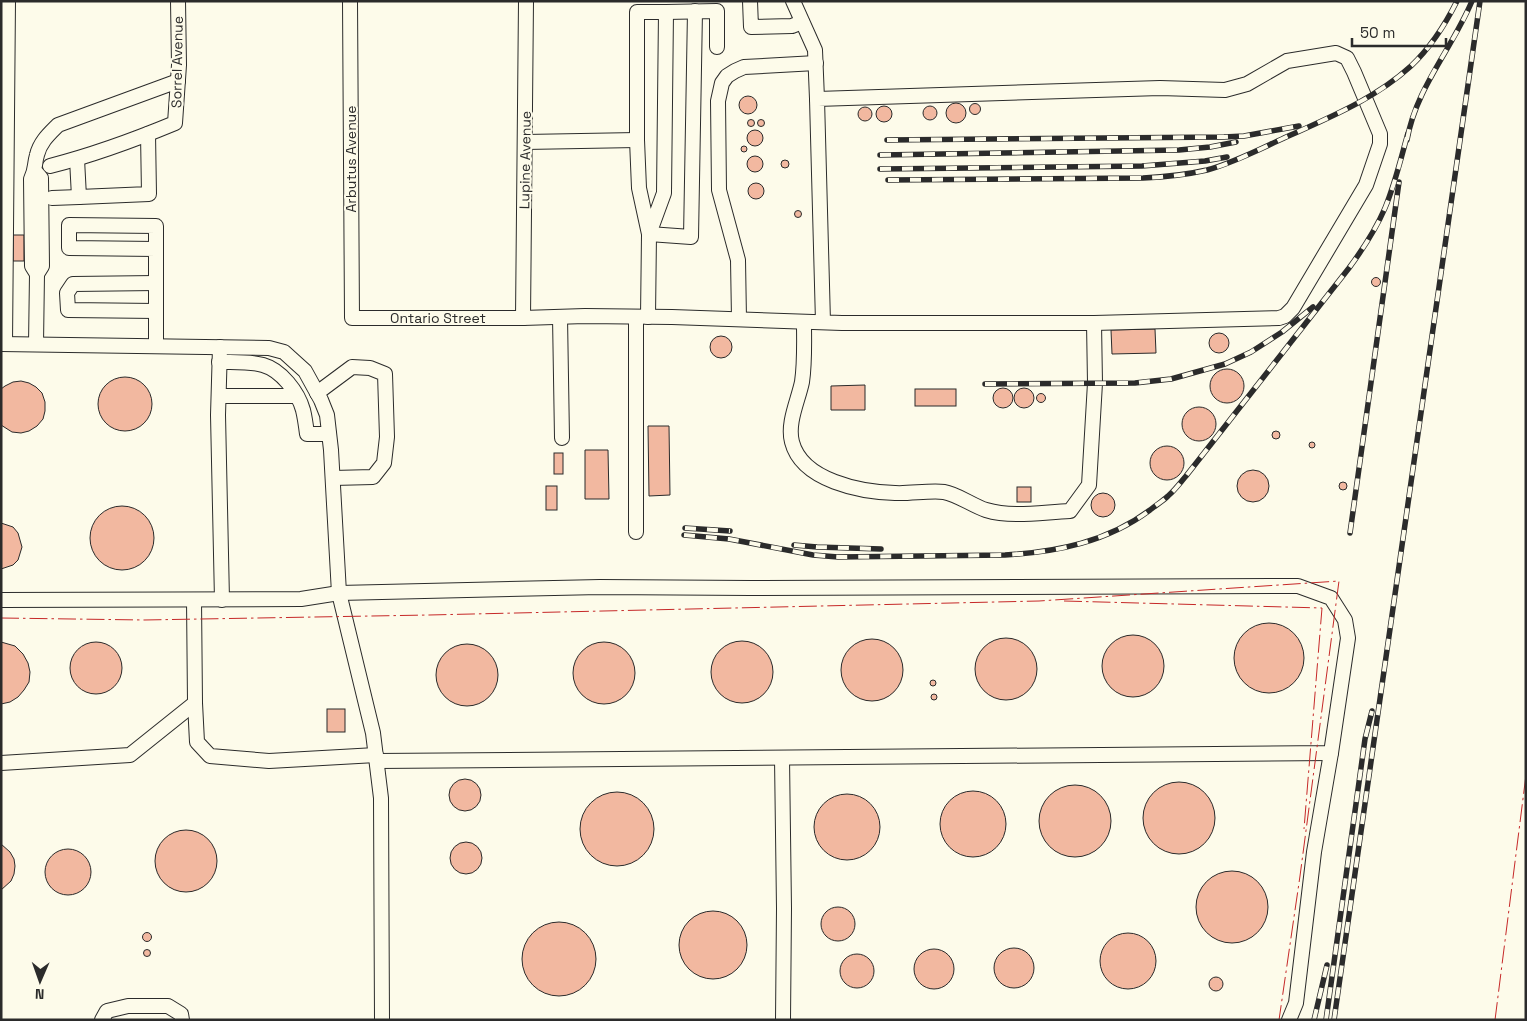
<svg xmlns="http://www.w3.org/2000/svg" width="1527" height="1021" viewBox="0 0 1527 1021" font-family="'Space Grotesk',sans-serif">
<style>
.building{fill:#f2b8a0;stroke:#2b2b2b}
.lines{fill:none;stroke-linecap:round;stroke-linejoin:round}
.minor-casing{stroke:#2b2b2b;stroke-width:16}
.minor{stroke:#fdfbea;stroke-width:14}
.rail-casing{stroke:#2b2b2b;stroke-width:5.5}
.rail{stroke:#fdfbea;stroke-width:4;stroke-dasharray:11;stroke-linecap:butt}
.power{stroke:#c62828;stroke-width:1;stroke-dasharray:18 4 2.5 4;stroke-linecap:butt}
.labels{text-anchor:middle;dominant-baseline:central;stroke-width:4;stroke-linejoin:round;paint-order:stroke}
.street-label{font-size:14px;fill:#2b2b2b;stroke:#fdfbea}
</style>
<rect width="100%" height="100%" fill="#fdfbea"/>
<!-- building -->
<g class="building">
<circle cx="748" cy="105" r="9"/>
<circle cx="956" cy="113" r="10"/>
<circle cx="975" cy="109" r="5.5"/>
<circle cx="930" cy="113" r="7"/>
<circle cx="884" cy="114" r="8"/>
<circle cx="865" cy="114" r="7"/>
<circle cx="761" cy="123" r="3.5"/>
<circle cx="751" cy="123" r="3.5"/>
<circle cx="755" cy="138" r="8"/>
<circle cx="744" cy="149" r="3"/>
<circle cx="755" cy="164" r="8"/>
<circle cx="785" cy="164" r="4"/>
<circle cx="756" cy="191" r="8"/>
<circle cx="798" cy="214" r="3.5"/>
<rect x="13" y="235" width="11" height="26"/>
<circle cx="1376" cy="282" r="4.5"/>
<path d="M1155,329L1156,353L1112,354L1111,330Z"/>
<circle cx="1219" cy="343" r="10"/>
<circle cx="721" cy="347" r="11"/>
<circle cx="1227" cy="386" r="17"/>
<circle cx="125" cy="404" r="27"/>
<path d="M21,381L29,383L36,387L42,393L45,402V411L43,419L37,426L29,431L21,433L12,432L1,425V389L5,386L13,382Z"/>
<path d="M865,385V410H831V386Z"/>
<circle cx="1003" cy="398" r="10"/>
<circle cx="1024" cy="398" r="10"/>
<rect x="915" y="389" width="41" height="17"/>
<circle cx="1041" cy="398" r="4.5"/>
<circle cx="1199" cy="424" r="17"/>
<path d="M648,426H669L670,495L649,496Z"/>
<circle cx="1276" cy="435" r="4"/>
<circle cx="1312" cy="445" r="3"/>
<circle cx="1167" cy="463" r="17"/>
<path d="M585,450H608L609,499H585Z"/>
<rect x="554" y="453" width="9" height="21"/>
<circle cx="1253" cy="486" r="16"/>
<circle cx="1343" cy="486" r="4"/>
<rect x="546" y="486" width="11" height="24"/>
<rect x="1017" y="487" width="14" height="15"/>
<circle cx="1103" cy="505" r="12"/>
<circle cx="122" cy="538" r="32"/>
<path d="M1,523L13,527L18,533L22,547L18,560L13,565L1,569Z"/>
<circle cx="1269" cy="658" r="35"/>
<circle cx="1133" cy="666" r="31"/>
<circle cx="1006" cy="669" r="31"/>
<circle cx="872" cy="670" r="31"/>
<circle cx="742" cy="672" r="31"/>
<circle cx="604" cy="673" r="31"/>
<path d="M1,642L15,646L23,654L28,663L30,672L29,682L24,690L18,697L10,702L1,704Z"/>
<circle cx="96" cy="668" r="26"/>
<circle cx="467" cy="675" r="31"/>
<circle cx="933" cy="683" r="3"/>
<circle cx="934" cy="697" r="3"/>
<rect x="327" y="709" width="18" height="23"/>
<circle cx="465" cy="795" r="16"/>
<circle cx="1179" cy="818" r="36"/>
<circle cx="1075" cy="821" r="36"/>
<circle cx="973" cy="824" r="33"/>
<circle cx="617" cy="829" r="37"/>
<circle cx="847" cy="827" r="33"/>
<circle cx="186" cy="861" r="31"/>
<circle cx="466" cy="858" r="16"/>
<path d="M1,844L10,852L14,859L15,866L14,874L11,881L1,890Z"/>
<circle cx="68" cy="872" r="23"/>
<circle cx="1232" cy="907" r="36"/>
<circle cx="838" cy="924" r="17"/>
<circle cx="713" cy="945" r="34"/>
<circle cx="559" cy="959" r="37"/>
<circle cx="147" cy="937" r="4.5"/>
<circle cx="1128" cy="961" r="28"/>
<circle cx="1014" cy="968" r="20"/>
<circle cx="934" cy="969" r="20"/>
<circle cx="147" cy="953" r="3.5"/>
<circle cx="857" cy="971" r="17"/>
<circle cx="1216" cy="984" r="7"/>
</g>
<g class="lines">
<!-- minor casing -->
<g class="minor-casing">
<g id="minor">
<path d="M350,1L352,318H523L585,316L672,317L842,323H1094L1279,318L1285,316L1293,308L1366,185L1380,144V134L1354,72L1347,58L1336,53L1287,61L1247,84L1225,90L1160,88L817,99L823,322"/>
<path d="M750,1L751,27L792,26L802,22"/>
<path d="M793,1L815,50L817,99"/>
<path d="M666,12L717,11V47"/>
<path d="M525,142L637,140"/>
<path d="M77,159L79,197L149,194L148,134"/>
<path d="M50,166C93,155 134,140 175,123L179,65L178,1"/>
<path d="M35,171L41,178L42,266L37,274L32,266L31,179C36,169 34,165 37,155C40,142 49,134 58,125L178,81"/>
<path d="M52,198L79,197"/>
<path d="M649,234L691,237L695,11"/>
<path d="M156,311L68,310L67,293L73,284L156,283"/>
<path d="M560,317L562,438"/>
<path d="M636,317V532"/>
<path d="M648,317L649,234L639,188L637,140V12H666L664,193L649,234"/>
<path d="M523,318L526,1"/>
<path d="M739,319L738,260L719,190L718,101L722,83L727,76L735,71L744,67L816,63"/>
<path d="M804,322C804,342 805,362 802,382C798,401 787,423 792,442C802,481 861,492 895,493C909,494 931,490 944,492C957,494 973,506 986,510C1012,518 1043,512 1070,511L1089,485L1095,383L1094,323"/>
<path d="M1,344L269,348L284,352L305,371L321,400L327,415L331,450L339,593L373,733L381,798L382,1020"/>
<path d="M5,344L8,1"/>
<path d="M36,344L37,274"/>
<path d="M156,346V226L69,225V248L156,249"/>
<path d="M220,347L218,415L222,600"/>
<path d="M219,362C233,362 249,361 263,365C281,370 298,392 303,410C305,418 306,426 307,434H329"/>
<path d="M317,393L352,367L370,368L385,374L387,437L384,463L373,477L333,478"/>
<path d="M219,396H296"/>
<path d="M1,600L301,599L339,593L600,587L751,588L1298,586L1331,598L1345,620L1348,638L1331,753L377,761"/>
<path d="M195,703L197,742L210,756L269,761L376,755"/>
<path d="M782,758L784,908L783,1020"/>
<path d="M1,763L130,755L195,703L194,600"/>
<path d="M102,1020L107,1011L128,1006H168L181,1014L182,1020"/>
<path d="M1289,1020L1296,1003L1314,852L1331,753"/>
</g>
</g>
<!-- minor -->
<use href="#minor" class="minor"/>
<!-- rail casing -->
<g class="rail-casing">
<g id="rail">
<path d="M887,140L1224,137L1244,136L1299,126"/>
<path d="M1407,140C1416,88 1452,49 1472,1"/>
<path d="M880,155L1179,150L1210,147L1236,142"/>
<path d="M880,169L1142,166L1205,161L1227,157"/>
<path d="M888,180L1143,178C1165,177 1185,175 1207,170C1233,163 1258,150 1284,138C1328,118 1375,99 1411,66C1431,47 1445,25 1457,1"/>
<path d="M985,384L1135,383L1171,379L1225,364L1251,352L1282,332L1313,307"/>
<path d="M685,528L730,531"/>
<path d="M1350,533L1399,182"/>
<path d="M684,535L729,539L813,555L838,557L1005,555C1057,552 1107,542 1150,510C1156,505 1163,501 1168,496C1175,490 1180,483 1186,476L1349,268C1363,249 1376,229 1385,208C1395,184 1401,158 1408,133"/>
<path d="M794,545L817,547L881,549"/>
<path d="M1314,1020L1327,965"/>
<path d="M1326,1020L1365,739L1372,711"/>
<path d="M1334,1020L1480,1"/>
</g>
</g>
<!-- rail -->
<use href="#rail" class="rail"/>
<!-- power -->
<g class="power">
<path d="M1064,601L1322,608L1304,829"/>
<path d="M1,618L144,620L429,615L1039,601L1339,581L1300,876L1279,1020"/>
<path d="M1495,1020L1526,775"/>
</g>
</g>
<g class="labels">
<!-- street labels -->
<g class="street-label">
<text transform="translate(177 62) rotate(-89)">Sorrel Avenue</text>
<text transform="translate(351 159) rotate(-90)">Arbutus Avenue</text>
<text transform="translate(525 160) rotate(-89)">Lupine Avenue</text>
<text x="438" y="318">Ontario Street</text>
</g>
</g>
<!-- border -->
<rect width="1527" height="1021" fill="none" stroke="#2b2b2b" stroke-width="5"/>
<!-- north arrow -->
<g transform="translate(40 981) rotate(182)" stroke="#fdfbea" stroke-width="4" paint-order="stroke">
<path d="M0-4L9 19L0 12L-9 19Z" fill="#2b2b2b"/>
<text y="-8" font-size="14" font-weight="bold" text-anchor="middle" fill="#2b2b2b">N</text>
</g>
<!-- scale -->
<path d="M1352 38v8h94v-8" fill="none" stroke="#2b2b2b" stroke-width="2.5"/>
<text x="1360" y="38" font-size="15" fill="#2b2b2b" stroke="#fdfbea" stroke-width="4" paint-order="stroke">50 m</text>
</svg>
